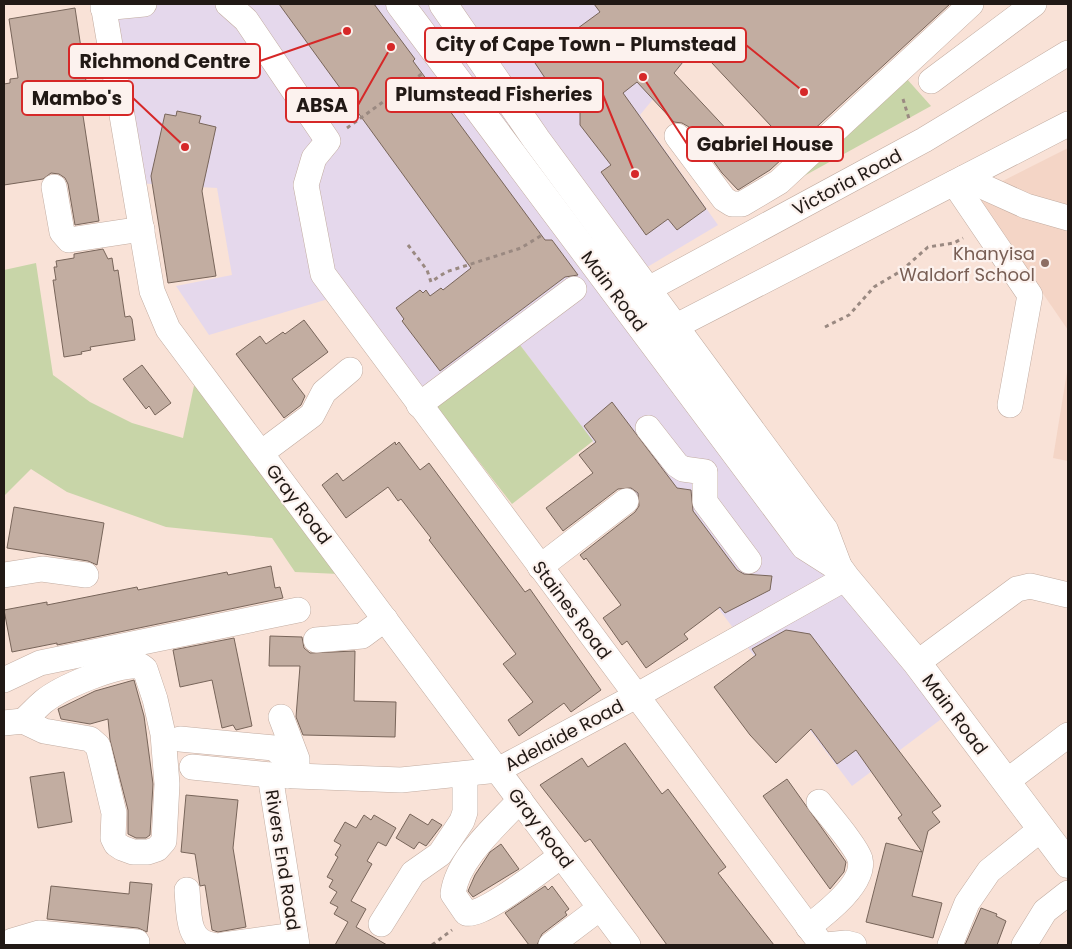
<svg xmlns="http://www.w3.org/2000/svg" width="1072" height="949" viewBox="0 0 1072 949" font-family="Poppins,sans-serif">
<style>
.commercial{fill:#e5d8ec}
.built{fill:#f4d5c6}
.green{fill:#c8d5a8}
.building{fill:#c2ada1;stroke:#78655a;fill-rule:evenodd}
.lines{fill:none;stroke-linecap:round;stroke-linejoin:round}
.minor-casing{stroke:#c2aca1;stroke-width:26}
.major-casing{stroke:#c2aca1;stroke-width:29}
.path{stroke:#9a8981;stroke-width:3;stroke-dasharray:4 4;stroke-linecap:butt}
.minor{stroke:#fff;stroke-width:25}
.major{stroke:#fff;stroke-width:28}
.education-dot{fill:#8d6e63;stroke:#fcf2ee;stroke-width:2}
.labels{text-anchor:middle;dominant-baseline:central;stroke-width:4.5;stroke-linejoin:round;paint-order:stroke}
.street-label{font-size:18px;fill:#211915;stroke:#fcf2ee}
.education-label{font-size:18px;fill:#785e54;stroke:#fcf2ee;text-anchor:end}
.leader{fill:none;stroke:#d62828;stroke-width:2}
.callout-dot{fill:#d62828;stroke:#fcf2ee;stroke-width:2}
.callout{fill:#fcf2ee;stroke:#d62828;stroke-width:2}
.callout-label{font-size:19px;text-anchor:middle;font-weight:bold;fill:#211915}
</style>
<rect width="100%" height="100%" fill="#f9e2d7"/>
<!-- commercial -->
<path class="commercial" d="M104,4H731L640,115L718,225L612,288L952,711L852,786L517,341L435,405L338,296L209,335L176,286L232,275L217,188L135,183Z"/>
<!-- built -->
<g class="built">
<path d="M1068,148V330L975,195Z"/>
<path d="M1068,366V461L1053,458Z"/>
</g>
<!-- green -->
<g class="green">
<path d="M906,78L931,106L795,181Z"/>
<path d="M36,263L53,375L90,402L132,423L183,438L195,381L339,574L295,572L272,538L166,527L67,492L31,469L4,496V270Z"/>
<path d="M517,341L593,441L512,504L435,405Z"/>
</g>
<!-- building -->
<g class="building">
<path d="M279,4H374L415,59L413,61L545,240H552L578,275L565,277L440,371L402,321L404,319L396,308L420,290L423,293L426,290L430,296L441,288L443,290L471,268Z"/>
<path d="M594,4H950L770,170L738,190L722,173L689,127L682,123L674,122L637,82L623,93L706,209L677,230L668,219L646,235L601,172L611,165L580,125V111L557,81L545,78L527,51L545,38L552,47L600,12ZM696,46L771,126L746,150L674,73Z"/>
<path d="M75,8L90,108L82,109L99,221L75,225L68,184L65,178L59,174L51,173L43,179L4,185V84L10,83V79L18,78L9,19Z"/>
<path d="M177,111L201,116L199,123L216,127L202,191L216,276L168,283L151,176L165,114L176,116Z"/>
<path d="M103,249L108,259L112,258L114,271L118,270L125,317L130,316L132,319L135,340L90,347L91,350L81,352L82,354L64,357L53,280H56L54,267H57L56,261L74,258V254Z"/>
<path d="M304,320L328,352L292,379L305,396L301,405L284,418L236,354L260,336L266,344L283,332L285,334Z"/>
<path d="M142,365L171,403L155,415L149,406L146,409L123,379Z"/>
<path d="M612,402L677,488L691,490L693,511L737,570L744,574L772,576L770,590L725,613L720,607L684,634L688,639L646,668L627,641L622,645L603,618L621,605L586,558L584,560L580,555L635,512L639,506L638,493L631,488L618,489L563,531L546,508L593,473L579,455L596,442L584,426Z"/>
<path d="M395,442L396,445L399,442L420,470L429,463L525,592L530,589L601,690L571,712L564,703L519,736L508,720L533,702L503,664L516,654L429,540L431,538L401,499L398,501L388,487L346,518L322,485L337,473L343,481Z"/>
<path d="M14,507L104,523L97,565L88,561L7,548Z"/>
<path d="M271,566L275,588L280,587L283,598L57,645V643L12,652L4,610L47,602V605L137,587L138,590L227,572L228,575Z"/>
<path d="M786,630L810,634L941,806L932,812L940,822L928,831L912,896L942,903L933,938L866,922L886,843L922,852L898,818L902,815L856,750L837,764L811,729L776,763L750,735L714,687L756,655L752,649Z"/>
<path d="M270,636L302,637L304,648L310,653L355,651L354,701L396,702L395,737L303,735L296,717L300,666H269Z"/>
<path d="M234,638L252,726L236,730L233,725L222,728L212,680L180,687L173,650Z"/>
<path d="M134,680L144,716L153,784L150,835L146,838H136L128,834V810L110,740L108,719L90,724L61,719L58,709L95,691Z"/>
<path d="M625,743L662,794L668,789L705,839L726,867L718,873L774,945H667L590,839L585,842L540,785L582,758L588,767Z"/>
<path d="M64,772L72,822L38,828L30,777Z"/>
<path d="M787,779L846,862L844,872L830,889L763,796Z"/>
<path d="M186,795L238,800L233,848L246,927L218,932L212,930L205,885L200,886L195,854L181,852Z"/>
<path d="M410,814L428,825L432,819L442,825L426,846L419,842L414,849L396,838Z"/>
<path d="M364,815L371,820L374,815L396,828L386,846L378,842L367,861L372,864L351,901L366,909L356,927L387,945H335L348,922L334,914L338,907L330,903L337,892L329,887L333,880L327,877L338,857L335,855L341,845L334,841L345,822L356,828Z"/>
<path d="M501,844L519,869L473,897L468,891L475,875L490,852Z"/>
<path d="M130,882L152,884L147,932L138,928L47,919L51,886L129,894Z"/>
<path d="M545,886L548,890L552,886L569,909L565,912L567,915L542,934L537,945H529L505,913Z"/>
<path d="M981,908L997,914L996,916L1006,921L997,945H965Z"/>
</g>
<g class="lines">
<!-- minor casing -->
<g class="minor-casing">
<g id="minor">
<path d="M103,4L152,291L168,329L628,945"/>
<path d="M228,4L246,20L328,141L314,158L306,185L323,274L822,945"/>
<path d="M103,8L144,4"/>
<path d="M931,81L1034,4"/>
<path d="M677,136L724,199L732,204H742L779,182L971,4"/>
<path d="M964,178L1026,206L1068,218"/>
<path d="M954,183L1030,295L1010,405"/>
<path d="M54,187L62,232L69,240L142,229"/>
<path d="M630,299L924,140L1068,53"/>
<path d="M657,336L1068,124"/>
<path d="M419,405L574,289"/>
<path d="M648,428L677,465L683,469L705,472V502L749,561"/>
<path d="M261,453L312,415L324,392L350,370"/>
<path d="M540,567L626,501"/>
<path d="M4,575L42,569L86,575"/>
<path d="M316,640L362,636L385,619"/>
<path d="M917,663L1017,589L1030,586L1068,595"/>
<path d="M4,680L40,663L298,610"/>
<path d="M281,717L297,759V767"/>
<path d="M4,723L23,721L44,731L90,739L98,746L114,813L113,838L116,844L122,848L133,852H148L157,849L164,841L167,784L163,734L155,699L145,669L141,666C118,663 61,687 43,702C36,708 30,715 23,721"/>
<path d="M180,739L274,748L284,757L287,776"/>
<path d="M192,767L270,775L401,780L498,770L636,696L846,578"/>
<path d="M270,775L297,945"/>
<path d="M1006,782L1068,735"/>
<path d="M520,800C497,825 457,859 453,894L466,913C482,918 545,867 561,856"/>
<path d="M187,890C189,911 186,943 213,945"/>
<path d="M381,924L413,873L440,854L462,821L465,812V775"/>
<path d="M808,927C825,914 866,883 860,859C856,846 828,814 819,802"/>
<path d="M12,941L39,933L137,942"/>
<path d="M223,945L295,935"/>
<path d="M551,945L600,908"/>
<path d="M826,945L846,943L854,945"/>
<path d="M950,945L967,903L989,871L1041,829"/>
<path d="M1024,945L1045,911L1068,893"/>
</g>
</g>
<!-- major casing -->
<g class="major-casing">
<g id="major">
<path d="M400,4L805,546L838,567"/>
<path d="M443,4L536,139L824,530L838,567L846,578L917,663L1068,864"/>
</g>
</g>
<!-- path -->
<g class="path">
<path d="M903,99L910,122"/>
<path d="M347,128L423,73"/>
<path d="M408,245L427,270L431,282L446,272L521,248L542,235"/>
<path d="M825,327L849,315L874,287L901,271L928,247L954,243L963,238"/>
<path d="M432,945L452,930"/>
</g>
<!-- minor -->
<use href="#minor" class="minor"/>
<!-- major -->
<use href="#major" class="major"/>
</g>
<!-- markers -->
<circle class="education-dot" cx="1045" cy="263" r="5"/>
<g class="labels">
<!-- street labels -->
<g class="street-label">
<text transform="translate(847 182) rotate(-28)">Victoria Road</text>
<text transform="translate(614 291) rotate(53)">Main Road</text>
<text transform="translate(299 504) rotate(53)">Gray Road</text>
<text transform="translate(572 610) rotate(53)">Staines Road</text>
<text transform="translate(955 714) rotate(53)">Main Road</text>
<text transform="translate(564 735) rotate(-28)">Adelaide Road</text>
<text transform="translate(541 828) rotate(53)">Gray Road</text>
<text transform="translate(283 860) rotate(81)">Rivers End Road</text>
</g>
<!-- education labels -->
<g class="education-label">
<text x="1035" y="253">Khanyisa<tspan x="1035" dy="21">Waldorf School</tspan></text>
</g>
</g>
<!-- callouts -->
<path class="leader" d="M804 92L746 45M347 31L260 61M635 174L603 95M185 147L133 98M391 47L358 105M643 77L687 144"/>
<g class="callout-dot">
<circle cx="804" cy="92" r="5"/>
<circle cx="347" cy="31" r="5"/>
<circle cx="635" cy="174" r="5"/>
<circle cx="185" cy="147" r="5"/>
<circle cx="391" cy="47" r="5"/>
<circle cx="643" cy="77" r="5"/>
</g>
<g class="callout">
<rect x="425" y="28" width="321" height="34" rx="5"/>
<rect x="69" y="44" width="191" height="34" rx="5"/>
<rect x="386" y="78" width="217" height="34" rx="5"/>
<rect x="22" y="81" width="111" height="34" rx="5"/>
<rect x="286" y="88" width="72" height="34" rx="5"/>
<rect x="687" y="127" width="156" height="34" rx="5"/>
</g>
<g class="callout-label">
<text x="586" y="51">City of Cape Town - Plumstead</text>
<text x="165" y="68">Richmond Centre</text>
<text x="494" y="101">Plumstead Fisheries</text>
<text x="77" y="105">Mambo's</text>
<text x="322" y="112">ABSA</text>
<text x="765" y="151">Gabriel House</text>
</g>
<!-- border -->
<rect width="1072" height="949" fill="none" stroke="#211915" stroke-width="10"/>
</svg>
